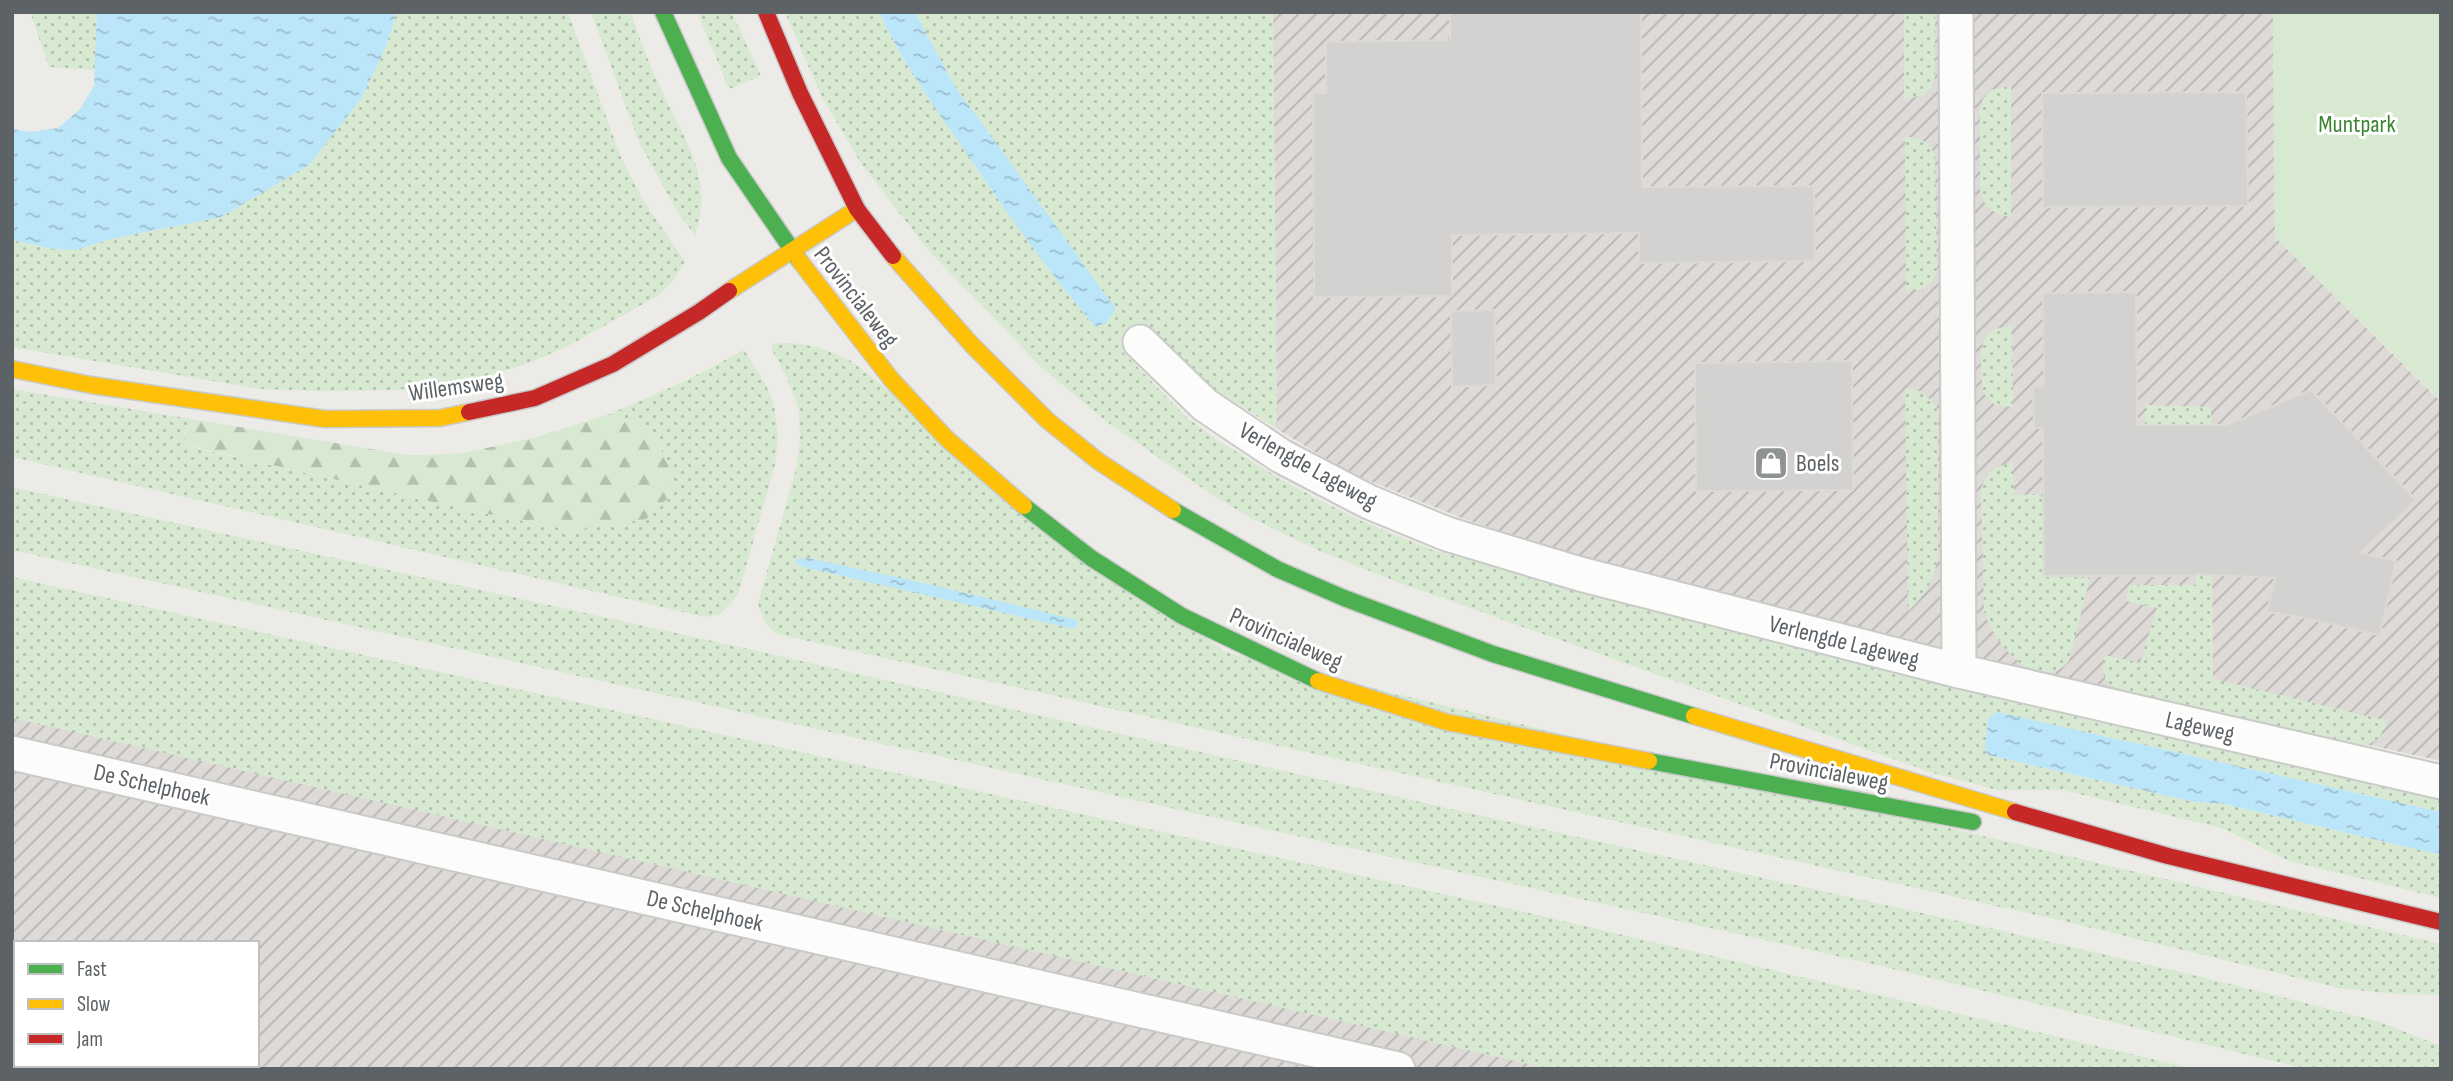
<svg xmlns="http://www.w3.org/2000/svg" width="2453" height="1081" viewBox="0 0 2453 1081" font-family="'Sofia Sans Condensed',sans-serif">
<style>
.industrial{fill:url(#industrial-furrows);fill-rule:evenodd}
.grass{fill:url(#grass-dots)}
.forest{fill:url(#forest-firs)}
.park{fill:#d8e9d2}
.water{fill:url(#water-ripples)}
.building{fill:#d3d2d0;stroke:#dcdad6;stroke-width:2}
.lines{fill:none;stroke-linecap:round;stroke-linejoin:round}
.street-casing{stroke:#c9cac9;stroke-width:37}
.fast-casing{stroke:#c9cac9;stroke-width:19}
.slow-casing{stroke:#c9cac9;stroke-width:19}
.jam-casing{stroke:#c9cac9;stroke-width:19}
.street{stroke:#fcfcfb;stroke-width:33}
.fast{stroke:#4caf50;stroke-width:16}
.slow{stroke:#ffc107;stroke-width:16}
.jam{stroke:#c62828;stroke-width:16}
.labels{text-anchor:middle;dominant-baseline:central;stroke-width:6;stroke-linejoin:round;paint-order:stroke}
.park-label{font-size:24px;fill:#3a8534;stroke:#fff}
.street-label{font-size:24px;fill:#5d6266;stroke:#fff}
.poi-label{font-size:24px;fill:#5d6266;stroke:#fff;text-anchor:start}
</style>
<defs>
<pattern id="industrial-furrows" width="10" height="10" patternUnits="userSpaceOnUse" patternTransform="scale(1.75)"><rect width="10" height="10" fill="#dddad7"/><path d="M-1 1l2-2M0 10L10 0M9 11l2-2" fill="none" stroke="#b6b4b2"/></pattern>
<pattern id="grass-dots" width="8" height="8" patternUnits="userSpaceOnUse" patternTransform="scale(1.75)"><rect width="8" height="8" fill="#d8e9d2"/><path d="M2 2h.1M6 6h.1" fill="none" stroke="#b2c0ae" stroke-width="1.8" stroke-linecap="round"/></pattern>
<pattern id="forest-firs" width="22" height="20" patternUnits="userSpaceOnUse" patternTransform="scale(1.75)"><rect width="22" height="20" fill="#d8e9d2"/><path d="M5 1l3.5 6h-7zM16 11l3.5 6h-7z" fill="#b2c0ae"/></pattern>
<pattern id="water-ripples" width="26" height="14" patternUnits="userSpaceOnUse" patternTransform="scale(1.75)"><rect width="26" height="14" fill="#bbe5f8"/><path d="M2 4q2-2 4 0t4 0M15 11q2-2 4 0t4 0" fill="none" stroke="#9bbdcd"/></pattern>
</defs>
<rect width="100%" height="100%" fill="#edebe7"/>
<!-- industrial -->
<g class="industrial">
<path d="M1273,12H2273L2275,237L2441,402V761L1808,621L1578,558L1459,517L1350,473L1277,429Z"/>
<path d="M16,718L505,829L1551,1069H12V720ZM16,943H257V1065H16Z"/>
</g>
<!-- grass -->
<g class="grass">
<path d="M30,12H97L95,70L49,67Z"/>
<path d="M397,12H568L620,155L642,198L685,262L672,282L659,295L572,344L534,361L474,381L396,390L318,391L261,389L12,347V240L54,249L77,250L110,239L221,217L308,165L361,99L385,49Z"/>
<path d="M591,12H630C639,34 646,57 656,78C678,130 717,176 695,235L678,213L639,142Z"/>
<path d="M697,12H732L761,76L729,89Z"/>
<path d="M785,12H879C901,59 931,102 961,145C1003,208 1047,269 1095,327L1002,153L954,85L915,12H1273L1277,429L1217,391L1143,327L1132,337L1123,352L1186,417L1219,441L1287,483L1359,520L1435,551L2441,798V812L1997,712L1988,755L2195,802L2225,804L2441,855V898L2289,861L2222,828L2062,790H1997L1930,772L1400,583L1322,552L1253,519L1211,494L1107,422L1041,367L929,251L860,162L820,93Z"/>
<path d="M1904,12H1935V77L1932,86L1924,95L1904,99Z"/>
<path d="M2011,86V217C1994,214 1985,209 1980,191V109L1983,99L1991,90Z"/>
<path d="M1905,137C1919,136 1930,142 1935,156L1937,269C1933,286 1922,290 1906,292Z"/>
<path d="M2012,326L2013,407L1995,405L1984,394C1981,384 1982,374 1981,365C1981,339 1985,328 2012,326Z"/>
<path d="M772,344C800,340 826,349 851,361L1225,652L1932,824L2441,944V995L2394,994L2339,988L2059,920L777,634C766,625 761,617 758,603L796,469L800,440L799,413L796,401L787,378L772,350Z"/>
<path d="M744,350L766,385L774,404L778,438L775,465L738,595L719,615L705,617L12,457V389L198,420L188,426L184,436L191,447L473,511L576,531L651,428L610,414L689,379Z"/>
<path d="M1905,388L1923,392L1938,409V556C1934,580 1926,595 1908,611Z"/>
<path d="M2145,405L2211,407L2213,679L2387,721C2383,737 2375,743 2360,747L2122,693C2104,683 2100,675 2105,655L2140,663L2157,608L2126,601L2129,585H2196L2194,425L2145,424Z"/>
<path d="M2013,463L2014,495L2039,494L2068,526H2043L2045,576L2090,578L2069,661C2038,698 1991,640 1984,610L1981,490C1986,472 1994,466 2013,463Z"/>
<path d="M12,487L762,652L1451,809L1990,928L2206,978L2377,1021L2441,1046V1069H2307L1868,963L12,550Z"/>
<path d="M12,577L1537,915L2195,1069H1551L12,718Z"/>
</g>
<!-- forest -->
<path class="forest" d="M610,414L651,428L671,471L670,496L646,519L576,531L473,511L190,446L184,437L188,426L198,420L407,455H425L464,453L536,437Z"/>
<!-- park -->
<path class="park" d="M2273,12H2441V401L2275,237Z"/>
<!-- water -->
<g class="water">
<path d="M97,12H397L385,49L361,99L309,165L221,217L110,239L77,250L54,249L12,240V129L30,132L58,128L80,109L94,86Z"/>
<path d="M879,12H915L954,85L1116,309L1106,323L1095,327C1047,269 1003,208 961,145C931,103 901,59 879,12Z"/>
<path d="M808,558L937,586L1077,620L1078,624L1076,628H1070L803,567L795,563L796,559Z"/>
<path d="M1997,712L2441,812V855L2225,804L2195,802L1988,755L1985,748L1988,719Z"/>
</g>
<!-- building -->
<g class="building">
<path d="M1450,12H1641L1642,187L1814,186L1815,261L1639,263V233L1452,235V296L1314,297L1313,93H1326V42L1450,40Z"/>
<path d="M2246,92L2248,206L2043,207L2042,93Z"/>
<path d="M2136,292L2137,425H2227L2311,390L2416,500L2360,553L2396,561L2380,635L2296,616L2267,612L2275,578L2195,574V576H2044L2043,428H2034L2033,387L2044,386L2043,293Z"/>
<path d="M1495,310L1496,385L1452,387L1451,311Z"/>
<path d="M1852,361L1853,490L1696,491L1695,363Z"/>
</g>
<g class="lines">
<!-- street casing -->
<g class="street-casing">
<g id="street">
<path d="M1956,12L1959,671"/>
<path d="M1140,342L1205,405L1281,456L1369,502L1447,534L1580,574L1959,671L2441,782"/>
<path d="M12,753L1398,1069"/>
</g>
</g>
<!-- fast casing -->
<g class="fast-casing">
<g id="fast">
<path d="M663,12L729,158L799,260"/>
<path d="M1024,506L1091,558L1182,616L1318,681"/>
<path d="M1173,510L1277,569L1344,598L1493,654L1694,716"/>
<path d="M1649,761L1973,822"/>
</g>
</g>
<!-- slow casing -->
<g class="slow-casing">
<g id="slow">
<path d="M893,256L972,345L1047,420L1098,461L1173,510"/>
<path d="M799,260L891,379L946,438L1024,506"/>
<path d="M729,291L857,209"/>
<path d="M12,369L91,385L325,419L440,418L469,412"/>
<path d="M1318,681L1446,722L1649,761"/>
<path d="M1694,716L2015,812"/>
</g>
</g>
<!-- jam casing -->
<g class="jam-casing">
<g id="jam">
<path d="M766,12L800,93L857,209L893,256"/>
<path d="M469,412L535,398L613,364L699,312L729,291"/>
<path d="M2015,812L2168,856L2441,922"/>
</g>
</g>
<!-- street -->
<use href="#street" class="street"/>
<!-- fast -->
<use href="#fast" class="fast"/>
<!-- slow -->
<use href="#slow" class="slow"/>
<!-- jam -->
<use href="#jam" class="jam"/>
</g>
<!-- icons -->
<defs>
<g id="shop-square" transform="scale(1.75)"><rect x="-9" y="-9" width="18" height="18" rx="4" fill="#8f9293" stroke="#fff"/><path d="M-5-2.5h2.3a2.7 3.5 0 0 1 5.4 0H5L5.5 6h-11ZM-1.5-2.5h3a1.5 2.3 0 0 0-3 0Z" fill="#fff"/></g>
</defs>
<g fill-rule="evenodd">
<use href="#shop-square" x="1771" y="463"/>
</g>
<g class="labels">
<!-- park labels -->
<g class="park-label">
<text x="2357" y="124">Muntpark</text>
</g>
<!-- street labels -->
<g class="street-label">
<text transform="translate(856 297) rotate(52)">Provincialeweg</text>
<text transform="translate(456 387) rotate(-8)">Willemsweg</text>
<text transform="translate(1308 466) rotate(29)">Verlengde Lageweg</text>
<text transform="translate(1286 639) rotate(24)">Provincialeweg</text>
<text transform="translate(1844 642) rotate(14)">Verlengde Lageweg</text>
<text transform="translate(2200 727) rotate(13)">Lageweg</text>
<text transform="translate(1829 772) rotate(11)">Provincialeweg</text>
<text transform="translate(152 785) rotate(13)">De Schelphoek</text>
<text transform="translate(705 911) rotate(13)">De Schelphoek</text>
</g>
<!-- poi labels -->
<g class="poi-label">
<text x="1796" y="463">Boels</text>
</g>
</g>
<!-- border -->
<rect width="2453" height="1081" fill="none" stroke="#5d6266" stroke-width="28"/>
<!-- legend -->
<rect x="14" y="941" width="245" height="126" fill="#ffffff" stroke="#bec0c2" stroke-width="2"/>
<rect x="28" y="964" width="35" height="10" fill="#4caf50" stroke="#bec0c2" stroke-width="2"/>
<text x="77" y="976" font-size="21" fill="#5d6266">Fast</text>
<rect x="28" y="999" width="35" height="10" fill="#ffc107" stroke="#bec0c2" stroke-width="2"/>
<text x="77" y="1011" font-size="21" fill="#5d6266">Slow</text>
<rect x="28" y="1034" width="35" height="10" fill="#c62828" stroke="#bec0c2" stroke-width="2"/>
<text x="77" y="1046" font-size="21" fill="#5d6266">Jam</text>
</svg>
